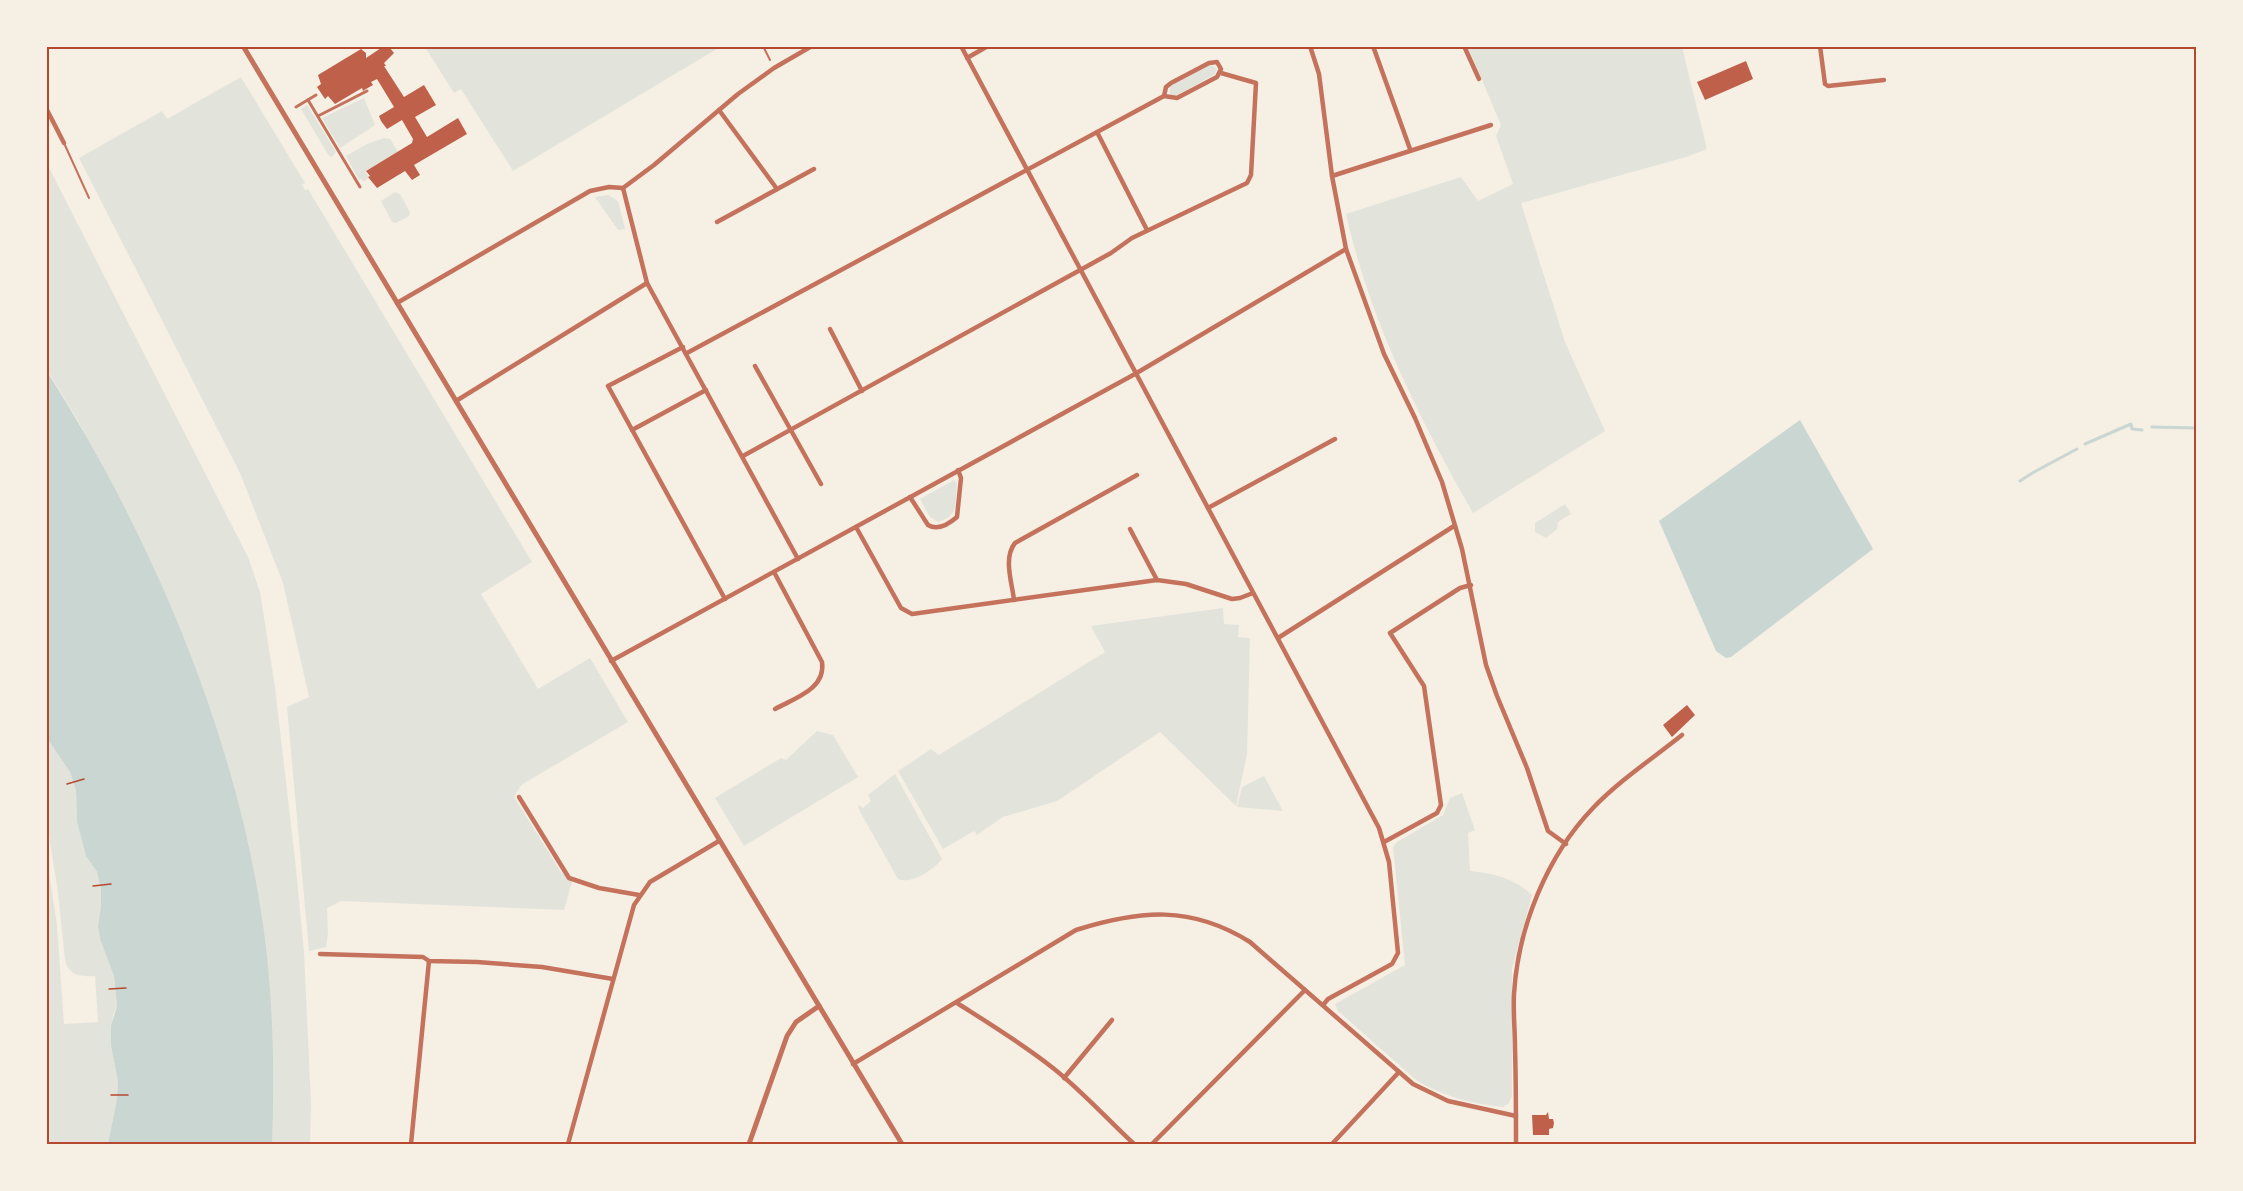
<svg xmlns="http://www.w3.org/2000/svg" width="2243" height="1191" viewBox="0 0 2243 1191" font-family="'Noto Sans',sans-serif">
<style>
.green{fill:#e2e4dc}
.water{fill:#c9d6d2}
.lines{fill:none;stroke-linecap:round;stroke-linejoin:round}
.stream{stroke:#c9d6d2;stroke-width:3}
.building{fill:#bf614a}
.path{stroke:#b5482f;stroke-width:1.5}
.service{stroke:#c5725c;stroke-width:2}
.pedestrian{stroke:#c5725c;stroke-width:3}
.minor{stroke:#c5725c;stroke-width:4.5}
.tertiary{stroke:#c5725c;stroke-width:5}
.neatline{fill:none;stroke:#b5482f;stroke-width:2}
</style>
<rect width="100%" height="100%" fill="#f6efe4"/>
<!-- green -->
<g class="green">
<path d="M425,47L720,46V47L513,171L461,89L454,93Z"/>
<path d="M1468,47H1682L1707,149L1686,157L1521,203L1565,342L1605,431L1473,513C1419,418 1370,321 1346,214L1461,177L1478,201L1513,184L1496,136L1501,125Z"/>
<path d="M1209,65L1217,68L1215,74L1178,95L1174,96L1170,94V86Z"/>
<path d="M241,77L305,183L302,185L305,190L308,189L532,562L481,594L538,689L590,658L628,722L521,785L514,797L561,872L572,882L564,910L341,901L327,908L328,934L326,947L309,951L287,707L309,697L283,583L240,473L79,158L162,111L167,119Z"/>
<path d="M364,98L375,125L340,148L322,118Z"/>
<path d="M307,105L336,152L332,157L329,156L301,109Z"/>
<path d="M384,138L390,139L398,152L365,171L369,178L363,182L362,179L359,180L346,156L367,144Z"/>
<path d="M46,162L248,557L260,592L275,687L295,859L304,952L311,1103L310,1144H272V1028L268,974L260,905L236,795L187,646L162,589L135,531L77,419L47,370Z"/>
<path d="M395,192L400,194L410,212L409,216L396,223L392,222L381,201Z"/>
<path d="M608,195L618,201L625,229L618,230L595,197Z"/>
<path d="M954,480L957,483C955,503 960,515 938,522L930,517L920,499Z"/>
<path d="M1565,504L1571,514L1558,522L1557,529L1546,538L1535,532V523Z"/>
<path d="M1223,608L1224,624L1239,625L1238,637L1250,638L1247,754L1236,806L1160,732L1057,801L1003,817L977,835L974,831L943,849L898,771L931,749L939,755L1105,652L1091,626Z"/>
<path d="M817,731L833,735L858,777L744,846L715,798L781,758L786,760Z"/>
<path d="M47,738L70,772L76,790L77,822L86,856L97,872L101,890V906L98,926L100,939L114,976L117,1006L113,1015L111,1046L118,1081L117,1099L108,1144H47L46,853L57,925L64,1024L98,1022L95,976C82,977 69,976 65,960L58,893L47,822Z"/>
<path d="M895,774L942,859C933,870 911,885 898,879L858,808L859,805L863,808L871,801L868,795Z"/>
<path d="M1264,776L1283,811L1237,807L1242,787Z"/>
<path d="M1462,793L1475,830L1468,833L1470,871C1495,874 1512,877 1532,895L1512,969V1097L1508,1104L1503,1107C1472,1104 1442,1096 1416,1080L1338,1011L1335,1004L1405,965L1393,847L1397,842L1443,815L1450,798Z"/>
</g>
<!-- water -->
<g class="water">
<path d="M46,370C147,528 230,720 260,905C273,983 275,1065 272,1144H108L117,1099L118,1081L111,1046V1026L117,1006L114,976L100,939L98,926L101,906V890L97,872L86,856L77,822L76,790L70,772L47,738Z"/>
<path d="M1800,420L1873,549L1731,657L1726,658L1716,651L1659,521Z"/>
</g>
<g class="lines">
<!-- stream -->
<g class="stream">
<path d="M2152,427L2196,428"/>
<path d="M2085,444L2131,424L2132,429L2142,430"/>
<path d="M2020,481L2034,472L2077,449"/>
</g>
</g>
<!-- building -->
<g class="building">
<path d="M381,48H390L394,53L384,63L386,66H384L404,97L424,85L436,105L415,117L427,137L458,118L467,134L414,165L420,175L412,180L405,171L377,188L368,177L370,176L366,171L412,143L413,139L402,120L387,129L381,121L379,116L394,107L377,79L371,82L373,85L366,89L363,91L362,88L335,104L328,96L325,99L317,87L321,84L318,75L361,49L366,53V58Z"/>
<path d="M1746,61L1753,79L1705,100L1697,82Z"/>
<path d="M1687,705L1695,715L1672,737L1663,725Z"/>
<path d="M1548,1112L1549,1119H1553L1554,1123L1553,1128L1549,1129V1135H1533L1532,1115H1546Z"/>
</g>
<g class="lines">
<!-- path -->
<g class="path">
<path d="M46,677H47"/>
<path d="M67,784L84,779"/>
<path d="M93,886L111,884"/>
<path d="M109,989L126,988"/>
<path d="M111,1095H128"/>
</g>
<!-- service -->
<g class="service">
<path d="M763,46L770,60"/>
<path d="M64,143L89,198"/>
</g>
<!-- pedestrian -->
<g class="pedestrian">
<path d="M308,100L360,187"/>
<path d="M296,107L316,95"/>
<path d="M318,116L367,91"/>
</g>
<!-- minor -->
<g class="minor">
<path d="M961,46L1379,828L1389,862L1398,953L1392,964L1328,999L1323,1005"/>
<path d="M1310,46L1319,74L1332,176L1346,249L1384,354L1415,418L1442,482L1462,549L1486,665L1497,696L1527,768L1548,831L1566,844"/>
<path d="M1373,46L1410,149"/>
<path d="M1464,46L1479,79"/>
<path d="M1820,46L1825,84L1828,86L1884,80"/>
<path d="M967,58L988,46"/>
<path d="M46,108L64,143"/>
<path d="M719,110L777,189"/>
<path d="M1097,132L1147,230"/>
<path d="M1332,176L1491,125"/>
<path d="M623,188L647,283L798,559"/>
<path d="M717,222L814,169"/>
<path d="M397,303L590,191L609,187L623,188L654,165L738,94L774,68L812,46"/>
<path d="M830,329L862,391"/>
<path d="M683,347L608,386L725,599"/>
<path d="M687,353L1164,96L1177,98L1217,77L1221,69L1217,62L1209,63L1171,83L1166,87L1164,96"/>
<path d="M755,366L821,484"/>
<path d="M456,401L647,283"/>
<path d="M632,430L706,390"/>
<path d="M743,456L1111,253L1132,238L1247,183L1251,175L1256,83L1221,73"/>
<path d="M910,497L928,525C938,531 949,524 957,517L961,478L958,470"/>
<path d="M1208,508L1335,439"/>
<path d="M856,527L901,608L912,614L1157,580L1186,584L1232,599L1240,598L1253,593"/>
<path d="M1130,529L1157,580"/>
<path d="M774,572L822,662C826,689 795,698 775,709"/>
<path d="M1014,600C1012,582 1003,558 1015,543L1137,475"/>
<path d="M1278,638L1454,526"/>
<path d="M611,661L1135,374L1346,249"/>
<path d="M519,797L569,878L599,888L639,895"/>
<path d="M1384,842L1437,813L1441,805L1424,686L1390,633L1460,588L1471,585"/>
<path d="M320,954L423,957L429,961L477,962L542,967L613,979"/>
<path d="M957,1003C990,1024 1023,1044 1053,1068C1082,1091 1107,1119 1134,1144"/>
<path d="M853,1064L1076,930C1140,910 1191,905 1250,942L1413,1084L1448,1101L1516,1116"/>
<path d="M1064,1078L1112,1020"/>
<path d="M411,1144L429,961"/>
<path d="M568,1144L634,905L650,882L719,841"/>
<path d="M1152,1144L1305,990"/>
<path d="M1332,1144L1399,1072"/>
<path d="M1516,1144C1516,1112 1516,1080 1515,1048C1515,1030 1513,1012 1514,994C1518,927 1547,856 1593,808C1620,780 1652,759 1682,735"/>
</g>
<!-- tertiary -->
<g class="tertiary">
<path d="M243,46L902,1144"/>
<path d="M749,1144L787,1036L796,1022L819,1006"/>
</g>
</g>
<!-- border -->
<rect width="2243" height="1191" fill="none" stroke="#f6efe4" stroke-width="96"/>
<rect x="48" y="48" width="2147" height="1095" class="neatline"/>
</svg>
